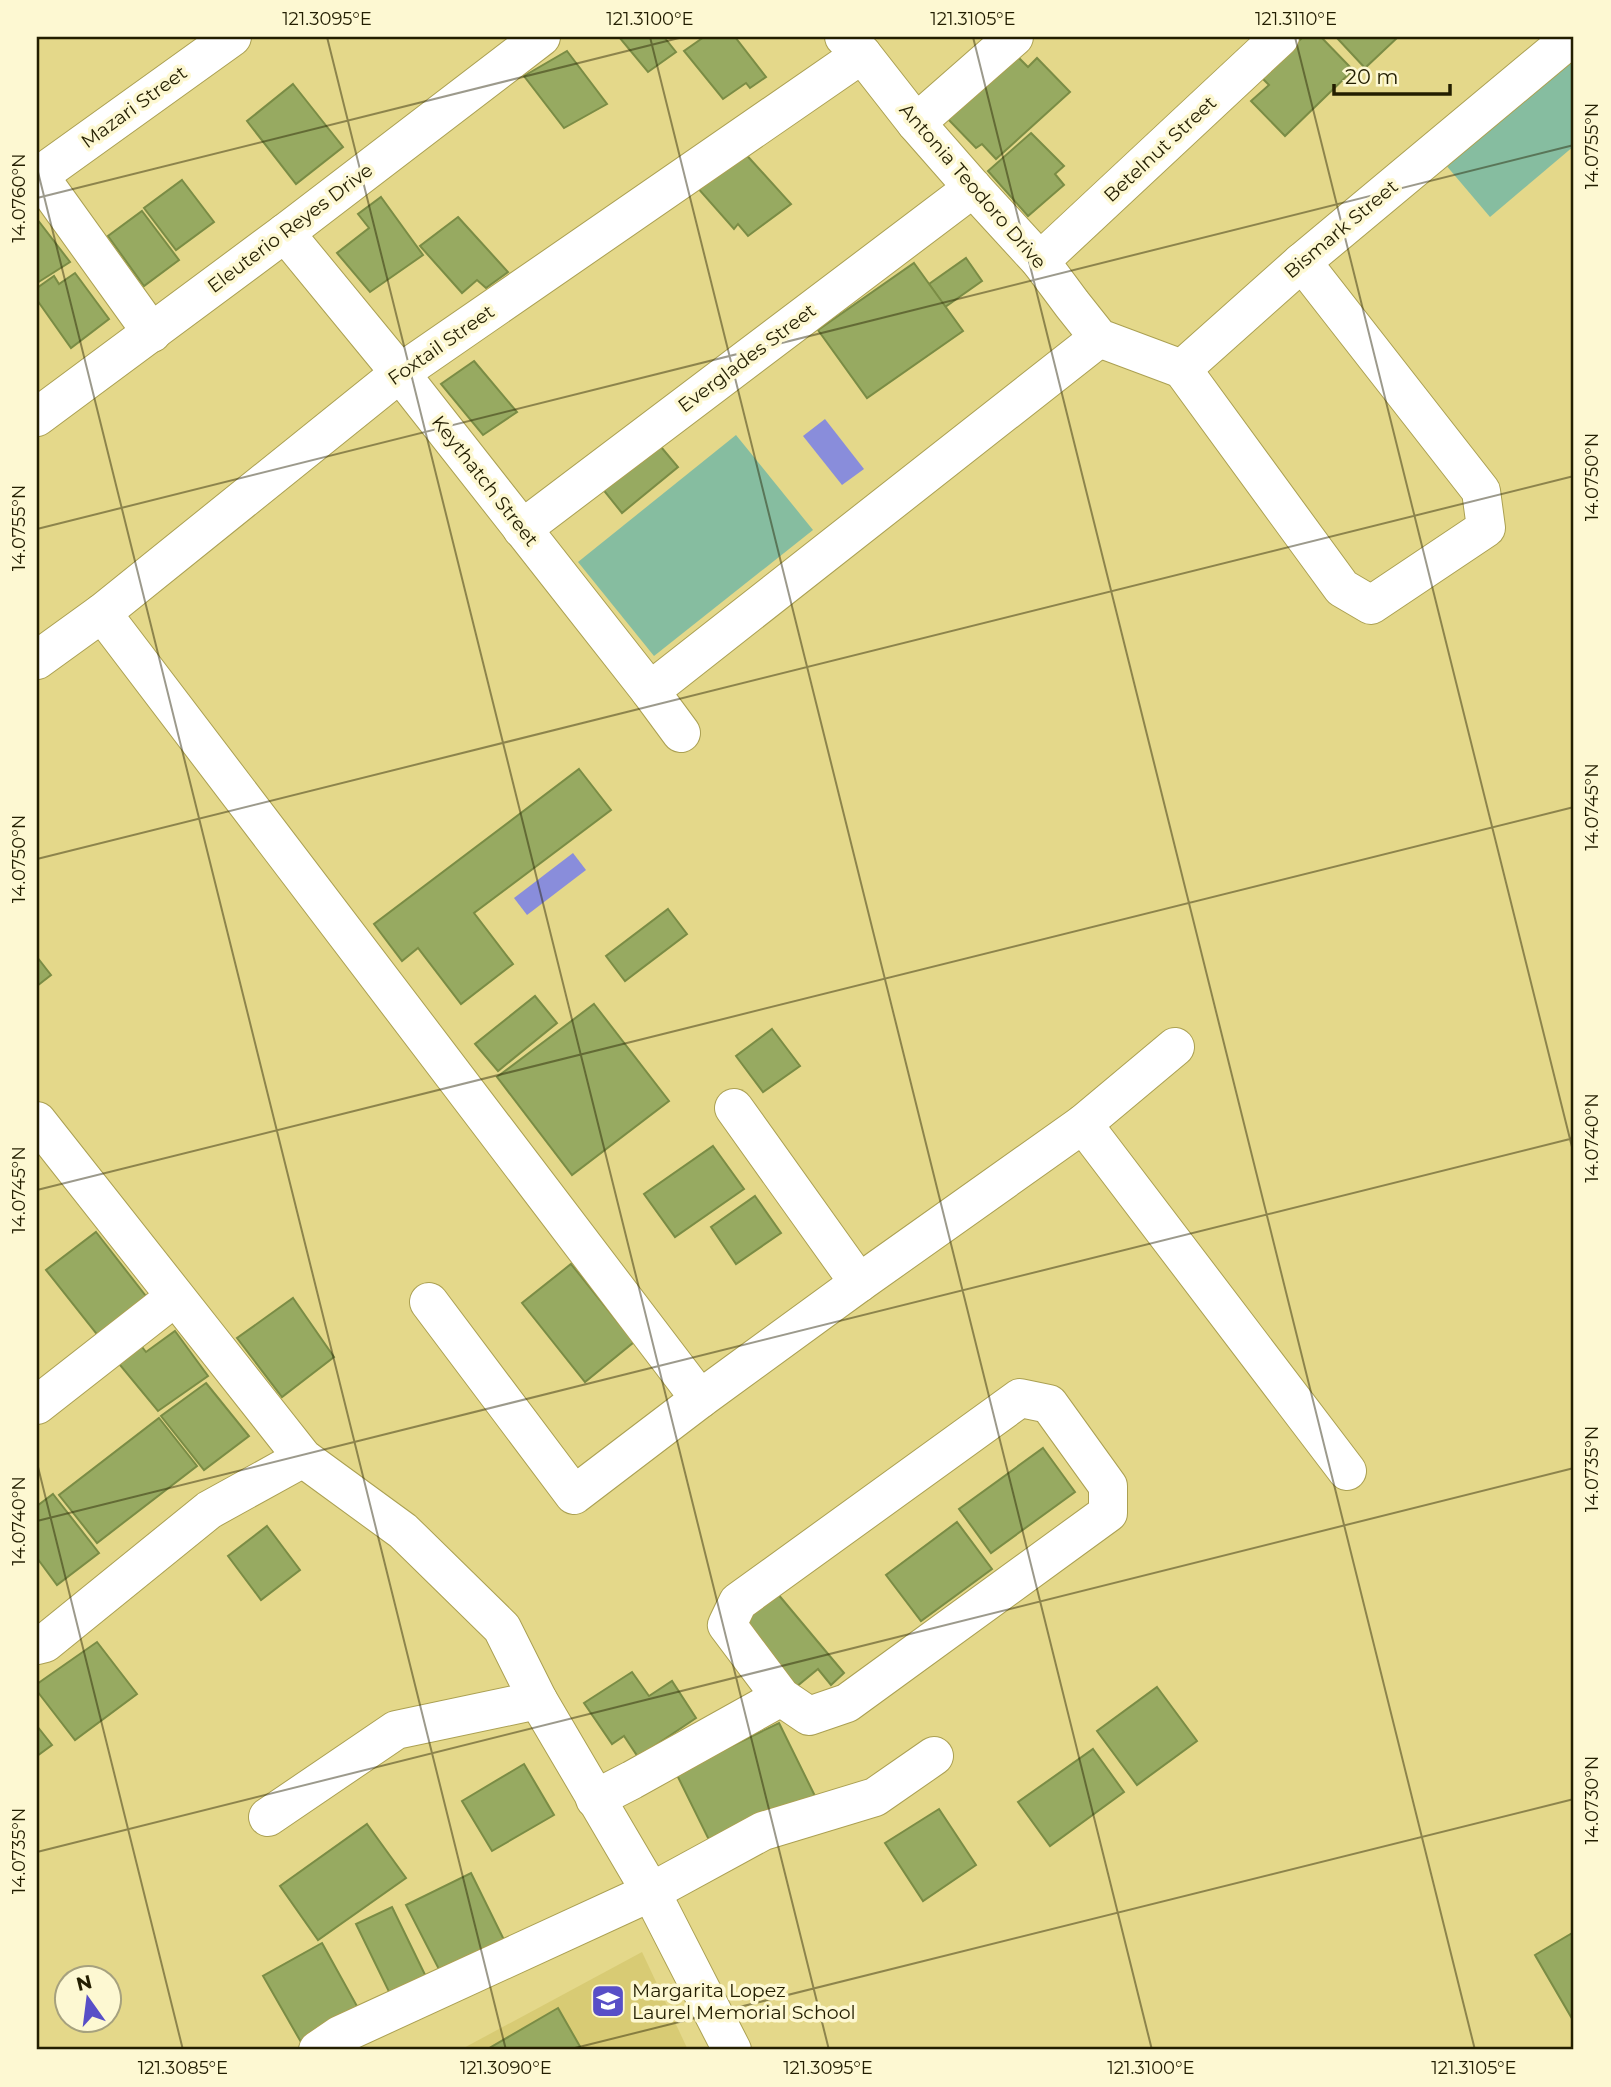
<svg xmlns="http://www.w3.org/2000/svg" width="1611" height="2087" viewBox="0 0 1611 2087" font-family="Montserrat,sans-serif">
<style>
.built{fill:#d8cb74}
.green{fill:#86bda0}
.water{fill:#898ddb}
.building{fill:#97aa61;stroke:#7a8c45;stroke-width:2}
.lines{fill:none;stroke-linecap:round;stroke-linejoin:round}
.minor-casing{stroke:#aba052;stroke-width:40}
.minor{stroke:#fff;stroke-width:38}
.ticks{fill:none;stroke:#231e00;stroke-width:2;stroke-opacity:0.45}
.labels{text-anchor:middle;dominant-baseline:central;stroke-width:7;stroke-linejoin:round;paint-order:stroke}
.street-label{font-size:19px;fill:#231e00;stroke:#fdf8d2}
.poi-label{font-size:19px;fill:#231e00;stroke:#fdf8d2;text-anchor:start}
.neatline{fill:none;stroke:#231e00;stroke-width:2.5}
.ticks-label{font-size:18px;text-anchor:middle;fill:#231e00}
</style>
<rect width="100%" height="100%" fill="#e4d88a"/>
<!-- built -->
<path class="built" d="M642,1952L688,2050H460Z"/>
<!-- green -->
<g class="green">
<path d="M1574,54V146L1490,217L1445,164Z"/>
<path d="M736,435L813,530L654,656L578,562Z"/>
</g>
<!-- water -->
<g class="water">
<path d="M825,419L864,469L842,485L803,436Z"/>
<path d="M573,853L586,870L527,915L514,898Z"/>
</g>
<!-- building -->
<g class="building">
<path d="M619,37H664L676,52L648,72Z"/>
<path d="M704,37H735L766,77L750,88L746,83L723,99L684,51Z"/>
<path d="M1303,37H1321L1353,70L1285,136L1251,101L1269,85L1261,77Z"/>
<path d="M1338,37H1398L1365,68L1337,38Z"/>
<path d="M567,51L607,104L564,128L524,76Z"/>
<path d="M1016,55L1028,67L1037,58L1070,92L996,159L982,144L976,148L946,117Z"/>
<path d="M293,84L343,147L296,184L247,121Z"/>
<path d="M1031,133L1064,166L1055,174L1064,185L1028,216L988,171Z"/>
<path d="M741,149L791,204L748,236L738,224L734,229L695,185Z"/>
<path d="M182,180L214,222L176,250L144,208Z"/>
<path d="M381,197L423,255L370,292L337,253L369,228L358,214Z"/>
<path d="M142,211L179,260L144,286L108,236Z"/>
<path d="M458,217L508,272L486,288L477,280L462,293L420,246Z"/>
<path d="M37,219L70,262L37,283Z"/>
<path d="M966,258L982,281L945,307L929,284Z"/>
<path d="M914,263L963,331L867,398L818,330Z"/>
<path d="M75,273L109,319L71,348L37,300V288L54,276L59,284Z"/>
<path d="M474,361L517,412L483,435L441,384Z"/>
<path d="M656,441L678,467L622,513L601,487Z"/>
<path d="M579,769L611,810L474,913L513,964L461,1004L418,948L402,961L374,924Z"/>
<path d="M668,909L687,934L625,981L606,956Z"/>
<path d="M37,957L51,975L37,986Z"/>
<path d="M535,996L557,1023L498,1071L475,1044Z"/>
<path d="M594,1004L669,1101L572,1175L497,1077Z"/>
<path d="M772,1029L800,1066L763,1092L736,1056Z"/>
<path d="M713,1146L744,1189L675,1237L644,1194Z"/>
<path d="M755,1196L781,1233L736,1264L711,1227Z"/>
<path d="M96,1232L149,1300L100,1338L46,1270Z"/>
<path d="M571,1264L634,1342L585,1382L522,1303Z"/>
<path d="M293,1298L334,1357L282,1397L237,1338Z"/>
<path d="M175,1331L208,1376L158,1411L115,1359L138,1342L146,1352Z"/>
<path d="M206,1383L249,1436L204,1470L161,1416Z"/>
<path d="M159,1418L197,1466L97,1543L59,1495Z"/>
<path d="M1043,1448L1075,1492L991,1553L959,1509Z"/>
<path d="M53,1494L99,1553L57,1585L37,1558V1506Z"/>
<path d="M957,1522L992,1569L921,1621L886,1575Z"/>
<path d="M267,1526L300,1570L261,1600L228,1556Z"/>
<path d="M777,1593L844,1673L831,1685L818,1669L796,1687L742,1622Z"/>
<path d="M97,1642L137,1694L75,1740L37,1691V1684Z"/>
<path d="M632,1672L649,1696L672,1681L696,1718L638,1757L624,1736L612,1744L584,1703Z"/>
<path d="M1157,1687L1197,1741L1137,1785L1097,1731Z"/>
<path d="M779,1723L816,1798L713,1848L676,1773Z"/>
<path d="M37,1726L52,1745L37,1756Z"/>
<path d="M1093,1749L1124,1792L1050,1846L1018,1802Z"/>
<path d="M524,1764L554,1815L492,1851L462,1801Z"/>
<path d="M939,1809L976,1865L923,1901L885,1843Z"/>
<path d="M367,1824L406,1878L318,1940L280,1886Z"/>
<path d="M471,1873L509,1950L445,1981L406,1905Z"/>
<path d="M392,1907L431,1987L395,2004L356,1924Z"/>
<path d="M1574,1932V2022L1535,1955Z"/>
<path d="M322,1943L363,2017L305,2049L263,1976Z"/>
<path d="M558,2008L582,2050H486Z"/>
</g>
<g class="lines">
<!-- minor casing -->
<g class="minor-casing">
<g id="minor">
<path d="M844,37L862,54L916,123L973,188L1040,261L1072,304L1099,338L1182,369L1302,262L1572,37"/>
<path d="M916,123L1014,37"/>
<path d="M37,173L152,333"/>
<path d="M37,177L232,37"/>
<path d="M285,233L400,373L650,691L681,733"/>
<path d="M1040,261L1280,37"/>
<path d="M1182,369L1342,588L1371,605L1486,528L1481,491L1302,262"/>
<path d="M37,417L285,233L541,37"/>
<path d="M522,529L973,188"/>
<path d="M102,613L700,1399"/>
<path d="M37,660L102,613L400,373L862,54"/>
<path d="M650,691L1099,338"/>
<path d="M734,1108L859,1283"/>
<path d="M37,1121L303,1458L403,1531L502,1628L538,1700L651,1892L732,2050"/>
<path d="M1083,1124L1347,1471"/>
<path d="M429,1302L574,1495L700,1399L859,1283L1083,1124L1175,1047"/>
<path d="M1020,1398L1049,1404L1108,1486V1513L847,1703L809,1716L781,1697L727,1625L738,1602Z"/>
<path d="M37,1405L175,1297"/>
<path d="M37,1645L45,1643L209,1510L303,1458"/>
<path d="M595,1799L632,1780L781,1697"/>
<path d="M268,1817L396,1730L538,1700"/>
<path d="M318,2050L340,2035L651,1892L763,1831L875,1797L934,1756"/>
</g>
</g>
<!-- minor -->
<use href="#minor" class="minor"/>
</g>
<!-- ticks -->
<path class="ticks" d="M327,37L829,2050M650,37L1152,2050M973,37L1475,2050M1295,37L1574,1155M37,168L506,2050M37,198L683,37M37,529L1574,145M37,859L1574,476M37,1190L1574,807M37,1463L183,2050M37,1521L1574,1138M37,1852L1574,1468M567,2050L1574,1799"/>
<!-- icons -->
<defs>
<g id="school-square" transform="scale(1.75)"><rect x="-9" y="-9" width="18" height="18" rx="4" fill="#584fc7" stroke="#fdf8d2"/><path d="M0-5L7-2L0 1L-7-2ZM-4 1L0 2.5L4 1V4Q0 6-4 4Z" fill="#fff"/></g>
</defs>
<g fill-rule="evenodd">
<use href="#school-square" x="608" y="2001"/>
</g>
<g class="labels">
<!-- street labels -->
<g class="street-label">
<text transform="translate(134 107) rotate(-36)">Mazari Street</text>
<text transform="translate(1160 149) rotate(-43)">Betelnut Street</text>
<text transform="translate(973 186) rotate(49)">Antonia Teodoro Drive</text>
<text transform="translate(290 228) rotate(-37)">Eleuterio Reyes Drive</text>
<text transform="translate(1341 229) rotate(-40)">Bismark Street</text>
<text transform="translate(441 345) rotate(-35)">Foxtail Street</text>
<text transform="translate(747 358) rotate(-37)">Everglades Street</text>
<text transform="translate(485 481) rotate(52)">Keythatch Street</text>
</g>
<!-- poi labels -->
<g class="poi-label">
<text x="632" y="1990">Margarita Lopez<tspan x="632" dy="22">Laurel Memorial School</tspan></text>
</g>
</g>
<!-- border -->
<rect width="1611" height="2087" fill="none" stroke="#fdf8d2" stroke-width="77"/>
<!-- north arrow -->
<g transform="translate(88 1999) rotate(346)"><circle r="33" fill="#fdf8d2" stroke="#a6a17e" stroke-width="2"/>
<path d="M0-5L12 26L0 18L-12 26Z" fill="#584fc7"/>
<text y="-10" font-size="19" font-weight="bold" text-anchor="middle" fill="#231e00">N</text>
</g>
<!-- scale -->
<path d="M1334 84v10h116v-10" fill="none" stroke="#231e00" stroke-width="3.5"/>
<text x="1345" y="84" font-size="21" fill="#231e00" stroke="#fdf8d2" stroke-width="5" paint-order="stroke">20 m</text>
<rect x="38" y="38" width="1534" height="2010" class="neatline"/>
<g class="ticks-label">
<text x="327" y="25">121.3095°E</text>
<text x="650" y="25">121.3100°E</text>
<text x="973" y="25">121.3105°E</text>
<text x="1296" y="25">121.3110°E</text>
<text transform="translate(1592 146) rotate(-90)" y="6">14.0755°N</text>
<text transform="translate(19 198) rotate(-90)" y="6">14.0760°N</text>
<text transform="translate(1592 477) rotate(-90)" y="6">14.0750°N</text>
<text transform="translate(19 528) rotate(-90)" y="6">14.0755°N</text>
<text transform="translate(1592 807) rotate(-90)" y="6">14.0745°N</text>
<text transform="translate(19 859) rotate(-90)" y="6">14.0750°N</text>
<text transform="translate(1592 1138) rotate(-90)" y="6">14.0740°N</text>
<text transform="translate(19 1190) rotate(-90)" y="6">14.0745°N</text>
<text transform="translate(1592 1469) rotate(-90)" y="6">14.0735°N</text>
<text transform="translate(19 1521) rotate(-90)" y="6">14.0740°N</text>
<text transform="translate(1592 1800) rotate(-90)" y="6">14.0730°N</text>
<text transform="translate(19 1851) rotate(-90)" y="6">14.0735°N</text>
<text x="183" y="2074">121.3085°E</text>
<text x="506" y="2074">121.3090°E</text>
<text x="828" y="2074">121.3095°E</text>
<text x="1151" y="2074">121.3100°E</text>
<text x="1474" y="2074">121.3105°E</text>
</g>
</svg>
